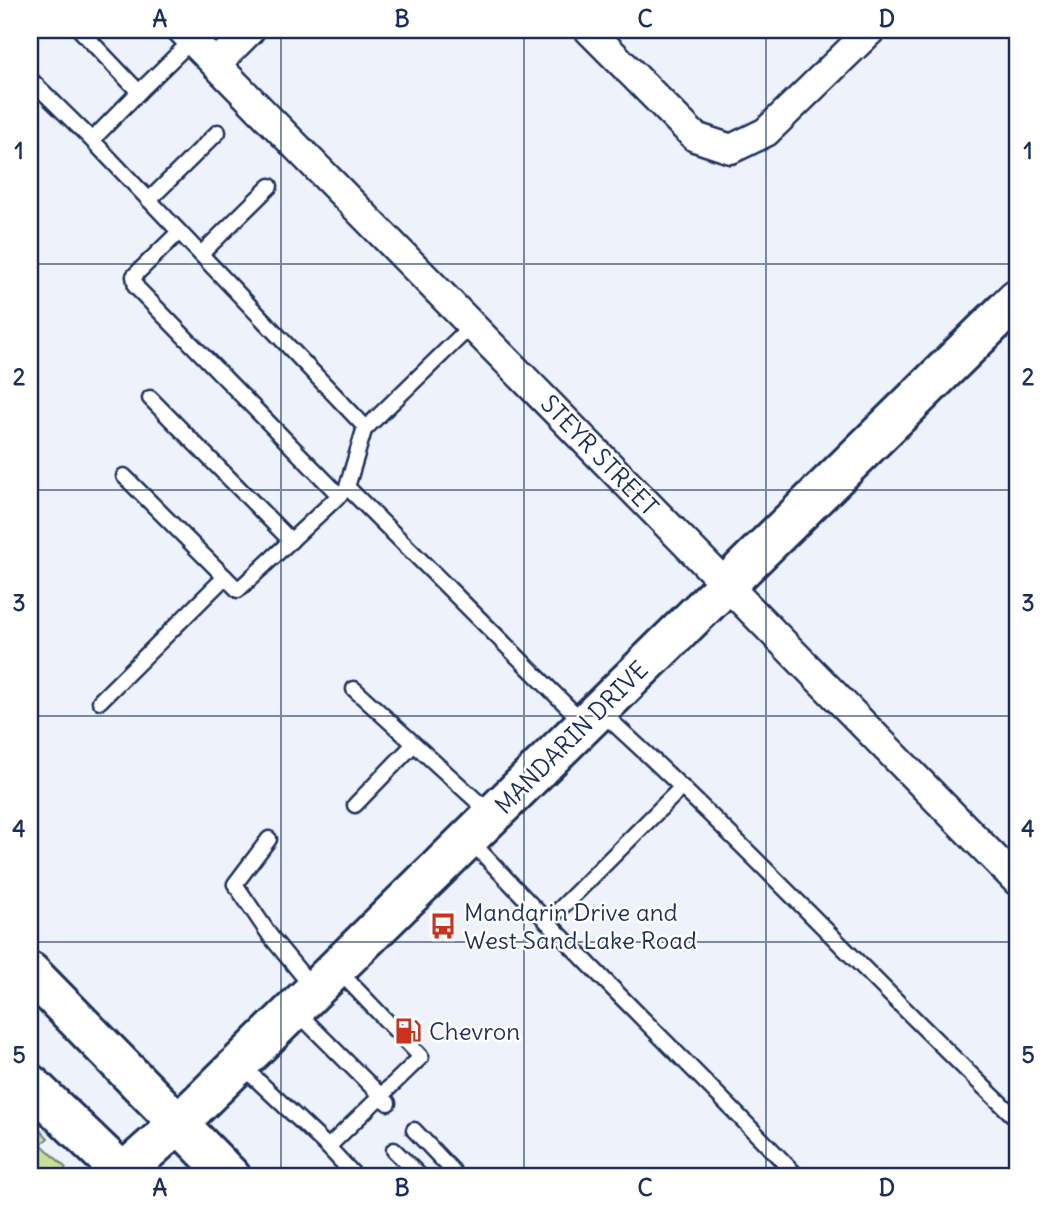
<svg xmlns="http://www.w3.org/2000/svg" width="1047" height="1207" viewBox="0 0 1047 1207" font-family="Delius,sans-serif">
<style>
.grass{fill:#cbe095;stroke:#73887a;stroke-width:2}
.lines{fill:none;stroke-linecap:round;stroke-linejoin:round}
.lane-casing{stroke:#1b2f5e;stroke-width:19}
.street-casing{stroke:#1b2f5e;stroke-width:33}
.secondary-casing{stroke:#1b2f5e;stroke-width:44}
.primary-casing{stroke:#1b2f5e;stroke-width:44}
.lane{stroke:#fff;stroke-width:14}
.street{stroke:#fff;stroke-width:28}
.secondary{stroke:#fff;stroke-width:38}
.primary{stroke:#fff;stroke-width:38}
.grid{fill:none;stroke:#1b2f5e;stroke-width:2;stroke-opacity:0.55}
.labels{text-anchor:middle;dominant-baseline:central;stroke-width:5;stroke-linejoin:round;paint-order:stroke}
.street-label{font-size:24px;fill:#1b2f5e;stroke:#fff}
.poi-label{font-size:24px;fill:#1b2f5e;stroke:#fff;text-anchor:start}
.neatline{fill:none;stroke:#1b2f5e;stroke-width:2.5}
.grid-label{font-size:23px;text-anchor:middle;font-weight:bold;fill:#1b2f5e}
</style>
<rect width="100%" height="100%" fill="#eef2fb"/>
<filter id="ink" filterUnits="userSpaceOnUse"><feTurbulence type="fractalNoise" baseFrequency=".0143" numOctaves="2"/><feDisplacementMap in="SourceGraphic" scale="14" xChannelSelector="R" yChannelSelector="G"/><feConvolveMatrix kernelMatrix="1 2 1 2 8 2 1 2 1" color-interpolation-filters="sRGB"/></filter>
<g filter="url(#ink)">
<!-- grass -->
<path class="grass" d="M30,1119L48,1138L41,1144L66,1168L57,1177H30Z"/>
<g class="lines">
<!-- lane casing -->
<g class="lane-casing">
<g id="lane">
<path d="M80,30L139,92L192,40"/>
<path d="M30,79L92,140"/>
<path d="M139,92L92,140L366,428L472,325"/>
<path d="M149,200L218,132"/>
<path d="M179,232L134,276L136,287L339,495"/>
<path d="M201,254L270,186"/>
<path d="M150,398L291,541"/>
<path d="M365,427L347,487L585,724"/>
<path d="M124,476L238,590L344,491"/>
<path d="M354,689L491,814"/>
<path d="M100,701L225,577"/>
<path d="M600,711C744,841 876,985 1017,1119"/>
<path d="M355,805L413,745"/>
<path d="M269,839L235,884L271,937L313,988"/>
<path d="M470,840C576,955 690,1064 798,1177"/>
<path d="M547,922L682,787"/>
<path d="M337,969L421,1057L328,1147L356,1177"/>
<path d="M295,1010L388,1103"/>
<path d="M240,1064L328,1147"/>
<path d="M414,1130L453,1171L448,1177"/>
<path d="M394,1150L421,1177"/>
</g>
</g>
<!-- street casing -->
<g class="street-casing">
<g id="street">
<path d="M182,30L1017,881"/>
<path d="M589,30L695,137L731,149L766,132L871,30"/>
<path d="M216,64L250,30"/>
</g>
</g>
<!-- secondary casing -->
<g class="secondary-casing">
<path id="secondary" d="M123,1173L178,1124L1017,299"/>
</g>
<!-- primary casing -->
<g class="primary-casing">
<g id="primary">
<path d="M30,972L231,1177"/>
<path d="M30,1084L127,1177"/>
</g>
</g>
<!-- lane -->
<use href="#lane" class="lane"/>
<!-- street -->
<use href="#street" class="street"/>
<!-- secondary -->
<use href="#secondary" class="secondary"/>
<!-- primary -->
<use href="#primary" class="primary"/>
</g>
</g>
<!-- grid -->
<path class="grid" d="M281,30V1177M524,30V1177M766,30V1177M30,264H1017M30,490H1017M30,716H1017M30,942H1017"/>
<!-- icons -->
<defs>
<g id="bus-bare" transform="scale(2.1)"><path d="M-5-6H5V4H4V6H2V4H-2V6H-4V4H-5ZM-3.5-4V0h7V-4ZM-3.5 1.2v1.5H-2V1.2ZM2 1.2v1.5H3.5V1.2Z" fill="#c8321e" stroke="#fff" stroke-width="2.5" paint-order="stroke"/></g>
<g id="fuel-bare" transform="scale(2.1)"><path d="M-5.5-6h7V0h2V4h1.3V-2.5L3-4.5l.8-.8L6-3V5H2.5V1h-1V6h-7ZM-4.2-4.7v3.2H.2V-4.7Z" fill="#c8321e" stroke="#fff" stroke-width="2.5" paint-order="stroke"/></g>
</defs>
<g fill-rule="evenodd">
<use href="#bus-bare" x="443" y="926"/>
<use href="#fuel-bare" x="408" y="1031"/>
</g>
<g class="labels">
<!-- street labels -->
<g class="street-label">
<text transform="translate(600 455) rotate(46)">STEYR STREET</text>
<text transform="translate(571 737) rotate(-45)">MANDARIN DRIVE</text>
</g>
<!-- poi labels -->
<g class="poi-label">
<text x="464" y="912">Mandarin Drive and<tspan x="464" dy="28">West Sand Lake Road</tspan></text>
<text x="429" y="1031">Chevron</text>
</g>
</g>
<!-- margin -->
<rect width="1047" height="1207" fill="none" stroke="#fff" stroke-width="77"/>
<rect x="38" y="38" width="971" height="1130" class="neatline"/>
<g class="grid-label">
<text x="160" y="27">A</text>
<text x="402" y="27">B</text>
<text x="645" y="27">C</text>
<text x="887" y="27">D</text>
<text x="19" y="159">1</text>
<text x="1028" y="159">1</text>
<text x="19" y="385">2</text>
<text x="1028" y="385">2</text>
<text x="19" y="611">3</text>
<text x="1028" y="611">3</text>
<text x="19" y="837">4</text>
<text x="1028" y="837">4</text>
<text x="19" y="1063">5</text>
<text x="1028" y="1063">5</text>
<text x="160" y="1196">A</text>
<text x="402" y="1196">B</text>
<text x="645" y="1196">C</text>
<text x="887" y="1196">D</text>
</g>
</svg>
